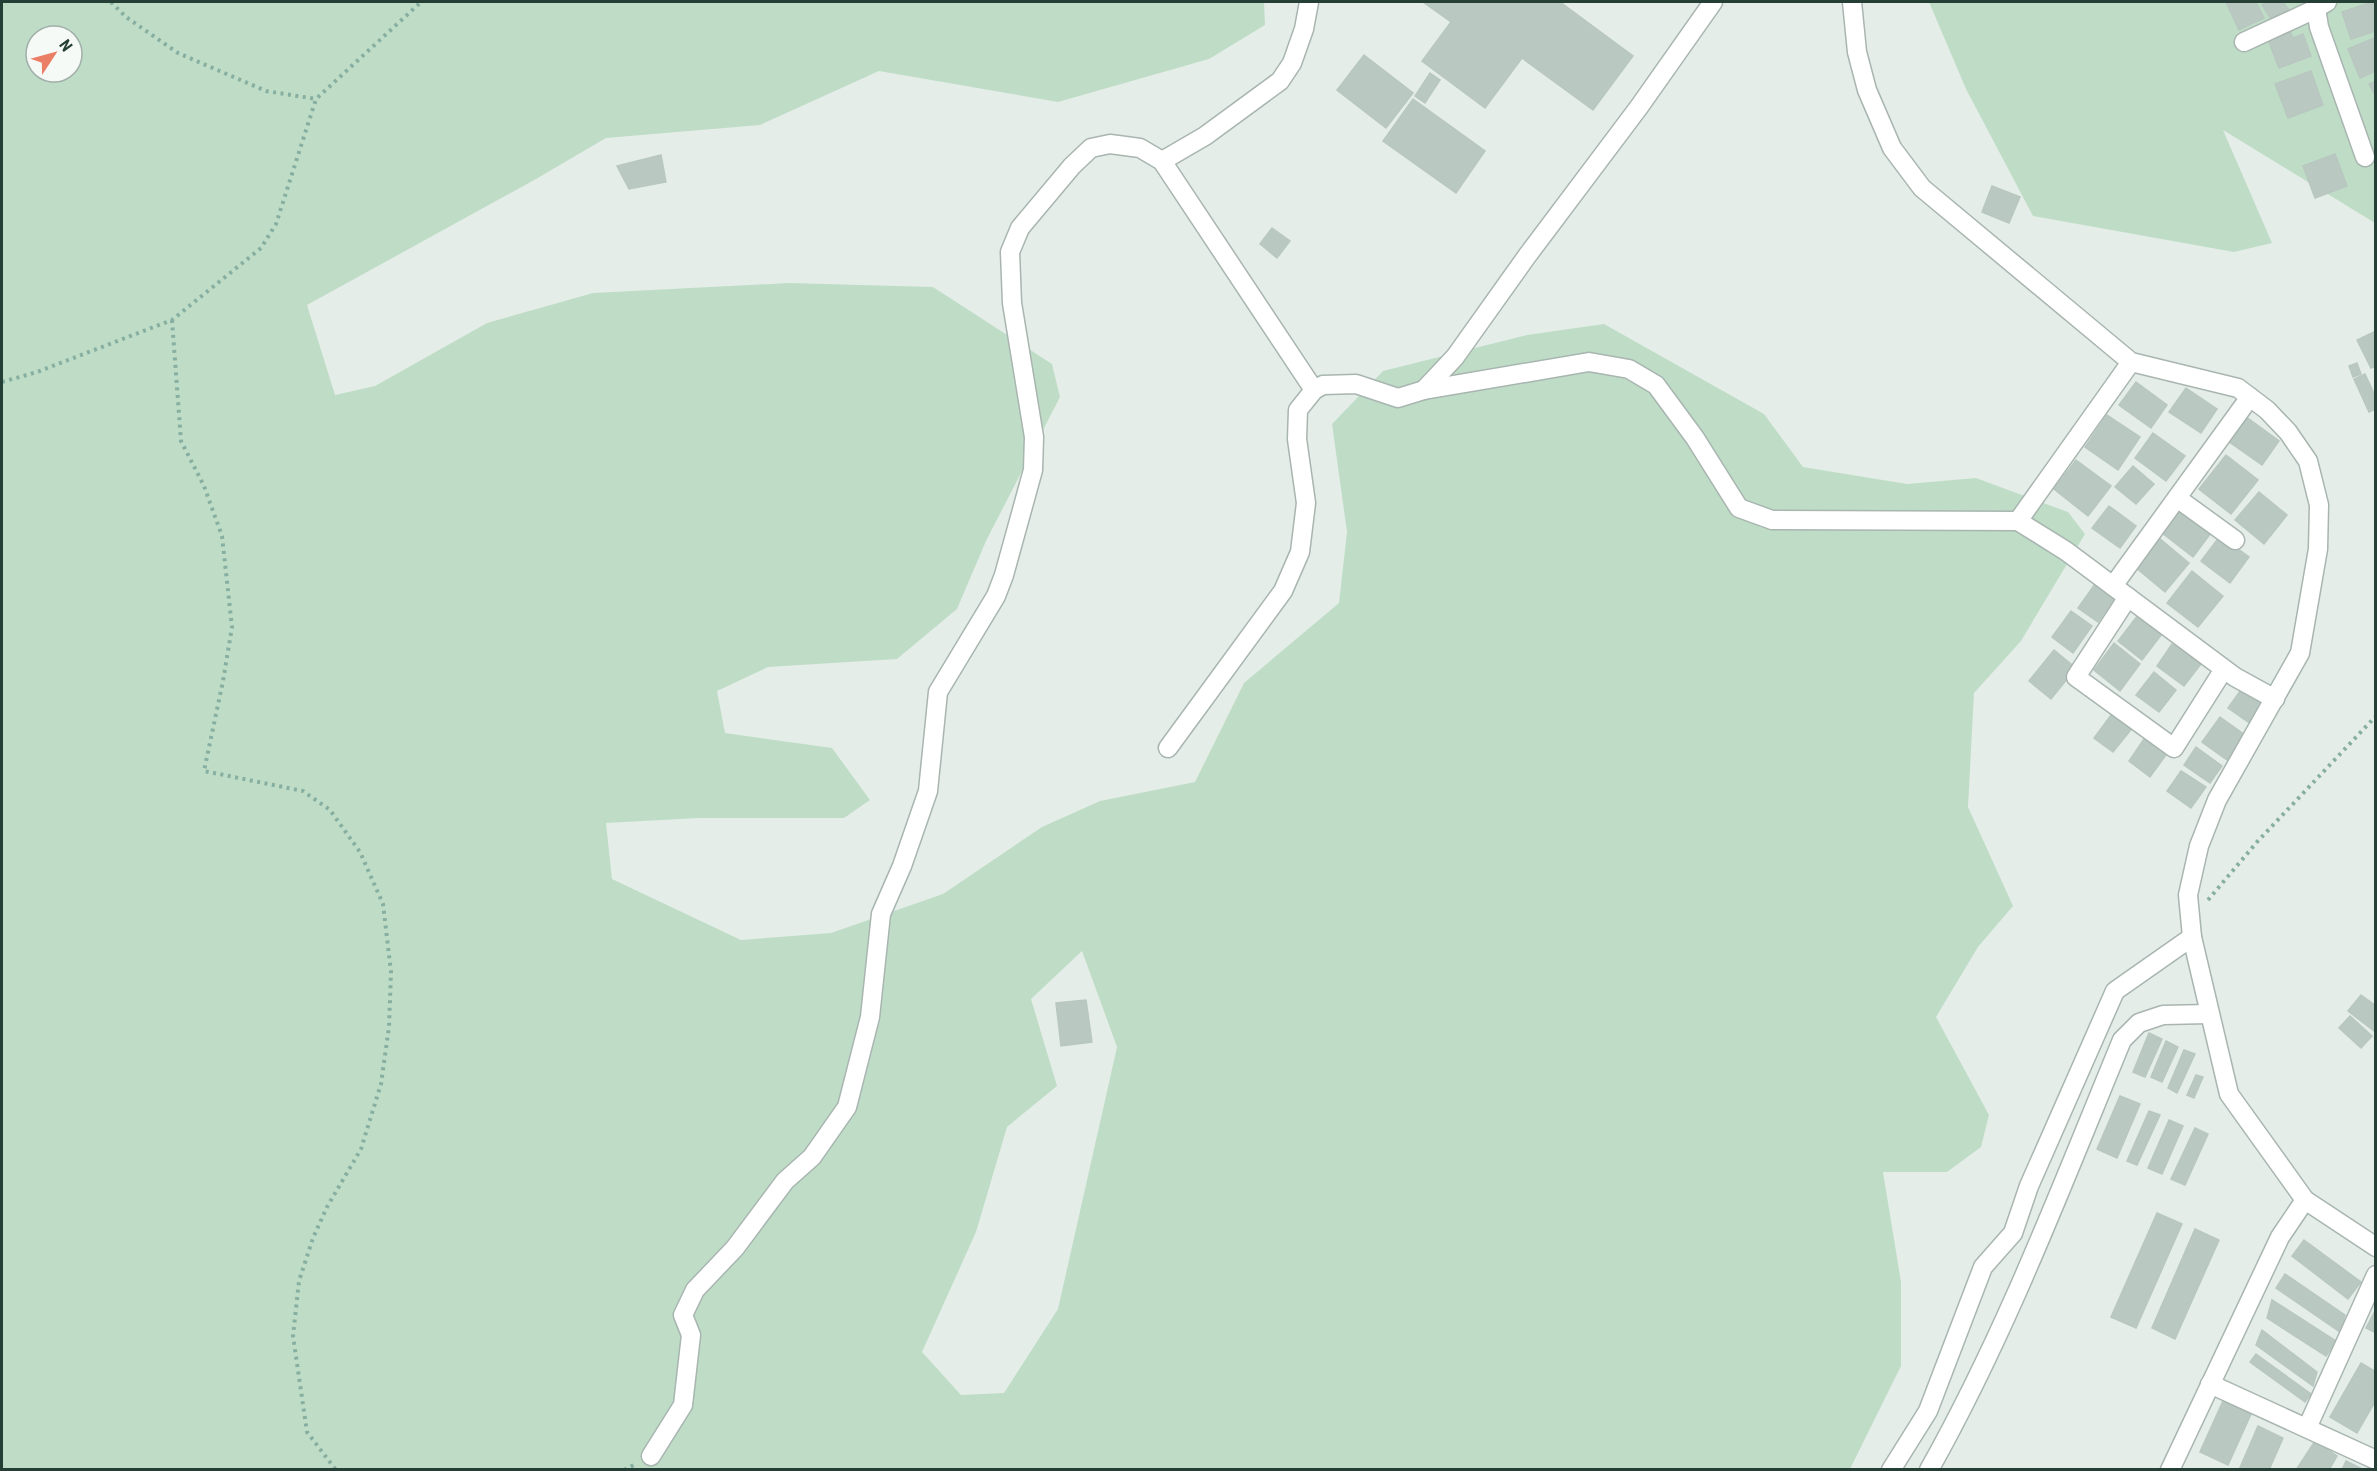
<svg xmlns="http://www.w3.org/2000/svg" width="2377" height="1471" viewBox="0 0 2377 1471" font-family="'Roboto Condensed',sans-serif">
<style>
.green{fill:#bfddc6;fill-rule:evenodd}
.building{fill:#bac8c2;stroke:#b8c7c0;stroke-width:1.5}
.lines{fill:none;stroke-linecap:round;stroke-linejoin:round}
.street-casing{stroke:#a8b5b0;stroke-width:21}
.path{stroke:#87afa1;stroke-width:4;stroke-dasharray:3 4.5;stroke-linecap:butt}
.street{stroke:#fff;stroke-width:18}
</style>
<rect width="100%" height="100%" fill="#e5ede9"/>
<!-- green -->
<g class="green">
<path d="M2,2H1264L1265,25L1209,59L1058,102L879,71L760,125L606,138L536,179L307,305L335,395L375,386L487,323L593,293L789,283L933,287L1052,364L1060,397L986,541L957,609L897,659L768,667L717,691L725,733L832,748L870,800L844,818H699L606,823L612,879L741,940L831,933L943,894L1042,827L1100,801L1195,782L1244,683L1339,603L1347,532L1332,424L1383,371L1527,335L1604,324L1764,414L1803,467L1907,484L1976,478L2068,512L2085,534L2021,641L1974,693L1968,807L2013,906L1978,947L1936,1017L1989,1115L1981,1147L1947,1172H1883L1901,1282V1366L1850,1469L2,1470ZM36,36H72V72H36ZM1082,951L1117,1047L1058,1309L1004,1393L961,1395L922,1352L976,1232L1007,1127L1057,1086L1031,999Z"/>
<path d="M1929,2H2375V223L2223,130L2272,243L2234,252L2033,216L1966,89Z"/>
</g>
<!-- building -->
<g class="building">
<path d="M1423,2H1560L1633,56L1593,110L1522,58L1485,108L1422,61L1451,22Z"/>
<path d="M2226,2H2256L2264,18L2239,30Z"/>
<path d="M2267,2H2283L2290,11L2273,22L2262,5Z"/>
<path d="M2372,2H2376V31L2351,39L2342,12Z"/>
<path d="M2289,29L2293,38L2303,34L2311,56L2279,68L2267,37Z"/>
<path d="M2374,38L2376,71L2360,78L2348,49Z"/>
<path d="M1364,55L1413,93L1386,128L1337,90Z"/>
<path d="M2311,71L2323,105L2288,118L2275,84Z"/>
<path d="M1430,73L1440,80L1425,103L1415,96Z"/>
<path d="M2376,81V97L2369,84Z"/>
<path d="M1413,99L1485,151L1456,193L1383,141Z"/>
<path d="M2335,154L2347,186L2315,198L2303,166Z"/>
<path d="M661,155L666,182L629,189L617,166Z"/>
<path d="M1992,186L2020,197L2009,223L1982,212Z"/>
<path d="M1272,228L1290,241L1277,258L1260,244Z"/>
<path d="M2376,331V366L2371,368L2357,340Z"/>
<path d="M2357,363L2361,374L2353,377L2349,366Z"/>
<path d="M2365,374L2376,398V409L2369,412L2354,379Z"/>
<path d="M2136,382L2167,405L2151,428L2119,405Z"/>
<path d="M2186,388L2217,409L2201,433L2169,412Z"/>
<path d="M2107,415L2140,437L2118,470L2085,447Z"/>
<path d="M2245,416L2279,441L2262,465L2228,441Z"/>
<path d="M2153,433L2185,456L2166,481L2135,458Z"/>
<path d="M2226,455L2258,480L2231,514L2199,489Z"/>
<path d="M2076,460L2111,486L2088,516L2054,489Z"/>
<path d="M2133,466L2154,484L2136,504L2115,487Z"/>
<path d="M2259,492L2287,515L2264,544L2235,520Z"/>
<path d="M2109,506L2136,526L2120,548L2092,528Z"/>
<path d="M2181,510L2211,533L2193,557L2162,533Z"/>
<path d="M2220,536L2249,557L2230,583L2201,561Z"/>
<path d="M2159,538L2189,563L2165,592L2135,567Z"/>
<path d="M2192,571L2223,596L2198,627L2167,603Z"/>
<path d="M2095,584L2115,598L2098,622L2078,608Z"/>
<path d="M2071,611L2092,626L2073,653L2052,637Z"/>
<path d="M2138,615L2162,634L2142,660L2118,641Z"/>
<path d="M2114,643L2140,664L2120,691L2094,670Z"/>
<path d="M2172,644L2201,664L2184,686L2157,666Z"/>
<path d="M2054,650L2076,668L2051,699L2029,681Z"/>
<path d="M2154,672L2176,690L2159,712L2136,695Z"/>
<path d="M2243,687L2265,702L2251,724L2228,708Z"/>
<path d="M2114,711L2134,726L2113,752L2094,738Z"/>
<path d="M2220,717L2245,735L2227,760L2202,742Z"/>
<path d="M2146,736L2168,752L2150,777L2129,761Z"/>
<path d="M2196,747L2222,766L2210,783L2184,765Z"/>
<path d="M2181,771L2206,787L2191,808L2167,791Z"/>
<path d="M2361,995L2376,1006V1028L2374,1031L2348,1011Z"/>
<path d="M1086,1000L1092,1042L1061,1046L1056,1003Z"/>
<path d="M2350,1016L2372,1036L2361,1048L2339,1028Z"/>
<path d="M2149,1033L2162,1039L2145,1077L2133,1072Z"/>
<path d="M2166,1041L2178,1047L2162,1082L2151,1077Z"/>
<path d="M2184,1050L2195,1054L2177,1093L2168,1088Z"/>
<path d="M2196,1075L2203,1077L2194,1098L2187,1095Z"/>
<path d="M2120,1096L2140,1104L2117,1158L2097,1149Z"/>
<path d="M2149,1111L2160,1115L2137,1165L2127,1161Z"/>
<path d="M2169,1120L2183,1126L2162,1174L2148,1168Z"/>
<path d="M2195,1128L2208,1134L2185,1185L2171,1179Z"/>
<path d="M2157,1213L2182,1224L2136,1328L2111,1317Z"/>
<path d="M2195,1229L2219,1240L2175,1339L2152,1328Z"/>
<path d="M2304,1240L2361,1282L2348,1299L2292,1256Z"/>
<path d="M2285,1274L2345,1315L2340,1332L2276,1288Z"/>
<path d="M2272,1300L2336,1341L2326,1356L2267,1318Z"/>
<path d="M2376,1309V1333L2366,1328Z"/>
<path d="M2262,1330L2317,1372L2313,1386L2256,1345Z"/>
<path d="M2256,1354L2311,1394L2305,1402L2250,1362Z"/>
<path d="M2361,1363L2376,1372V1400L2357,1433L2330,1417Z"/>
<path d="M2223,1401L2251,1414L2228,1465L2200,1452Z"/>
<path d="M2258,1426L2283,1438L2269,1470H2239Z"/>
<path d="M2315,1441L2337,1456L2329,1470H2296Z"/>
<path d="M2346,1461L2364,1470H2342Z"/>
</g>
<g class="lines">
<!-- street casing -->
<g class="street-casing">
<g id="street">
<path d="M1852,2L1857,52L1867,90L1892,148L1922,188L2131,362L2238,388L2267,410L2288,432L2308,461L2319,505L2318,549L2300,653L2217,800L2199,846L2188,895L2192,937L2229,1094L2305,1200L2376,1247"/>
<path d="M2316,8L2319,27L2365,157"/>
<path d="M2244,42L2311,11L2327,2"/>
<path d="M1162,161L1205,136L1280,81L1292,63L1304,29L1309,2"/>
<path d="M1424,390L1455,357L1527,256L1639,107L1713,2"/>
<path d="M2177,498L2235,540"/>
<path d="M2018,521L2131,362"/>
<path d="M2113,586L2250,397"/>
<path d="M2128,597L2076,677L2174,748L2224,669"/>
<path d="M1168,748L1283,591L1300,552L1306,503L1297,439L1298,410L1314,390L1323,385L1356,384L1398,398L1424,390L1589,362L1629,369L1656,385L1695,438L1739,508L1772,520L2018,521L2066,551L2235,677L2275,699"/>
<path d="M2210,1384L2376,1460"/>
<path d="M2307,1428L2376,1275"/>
<path d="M651,1456L683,1405L691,1335L683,1315L695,1290L735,1248L785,1181L812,1157L847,1107L870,1017L881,914L902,866L928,791L938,692L996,596L1004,575L1033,470L1034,437L1012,303L1010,252L1020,228L1072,166L1091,148L1110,144L1140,148L1162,161L1314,390"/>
<path d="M1891,1470L1928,1411L1983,1267L2013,1233L2029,1186L2115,991L2192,937"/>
<path d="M1929,1470C2006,1333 2062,1185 2122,1040L2139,1023L2163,1015L2209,1014"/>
<path d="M2170,1470L2280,1237L2305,1200"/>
</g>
</g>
<!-- path -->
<g class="path">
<path d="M111,2L126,17L178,53L266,91L316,99"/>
<path d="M172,320L181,441L204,486L222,536L232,627L223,681L204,771L303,791L330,810L360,852L383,904L391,972L389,1027L381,1084L361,1149L327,1207L313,1238L299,1281L293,1336L307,1432L336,1470"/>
<path d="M2,382L37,372L172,320L261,248L276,224L316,99L421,2"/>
<path d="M2208,900L2257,842L2376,716"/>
<path d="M624,1470L634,1465"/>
</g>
<!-- street -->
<use href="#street" class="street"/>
</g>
<!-- border -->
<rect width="2377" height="1471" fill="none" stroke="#253f36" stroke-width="6"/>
<!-- north arrow -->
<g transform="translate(54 54) rotate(54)"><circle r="28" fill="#f6faf7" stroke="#a2afaa" stroke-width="1.5"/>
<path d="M0-4.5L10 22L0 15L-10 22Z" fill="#eb7f66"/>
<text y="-9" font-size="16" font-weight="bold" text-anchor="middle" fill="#253f36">N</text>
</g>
</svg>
